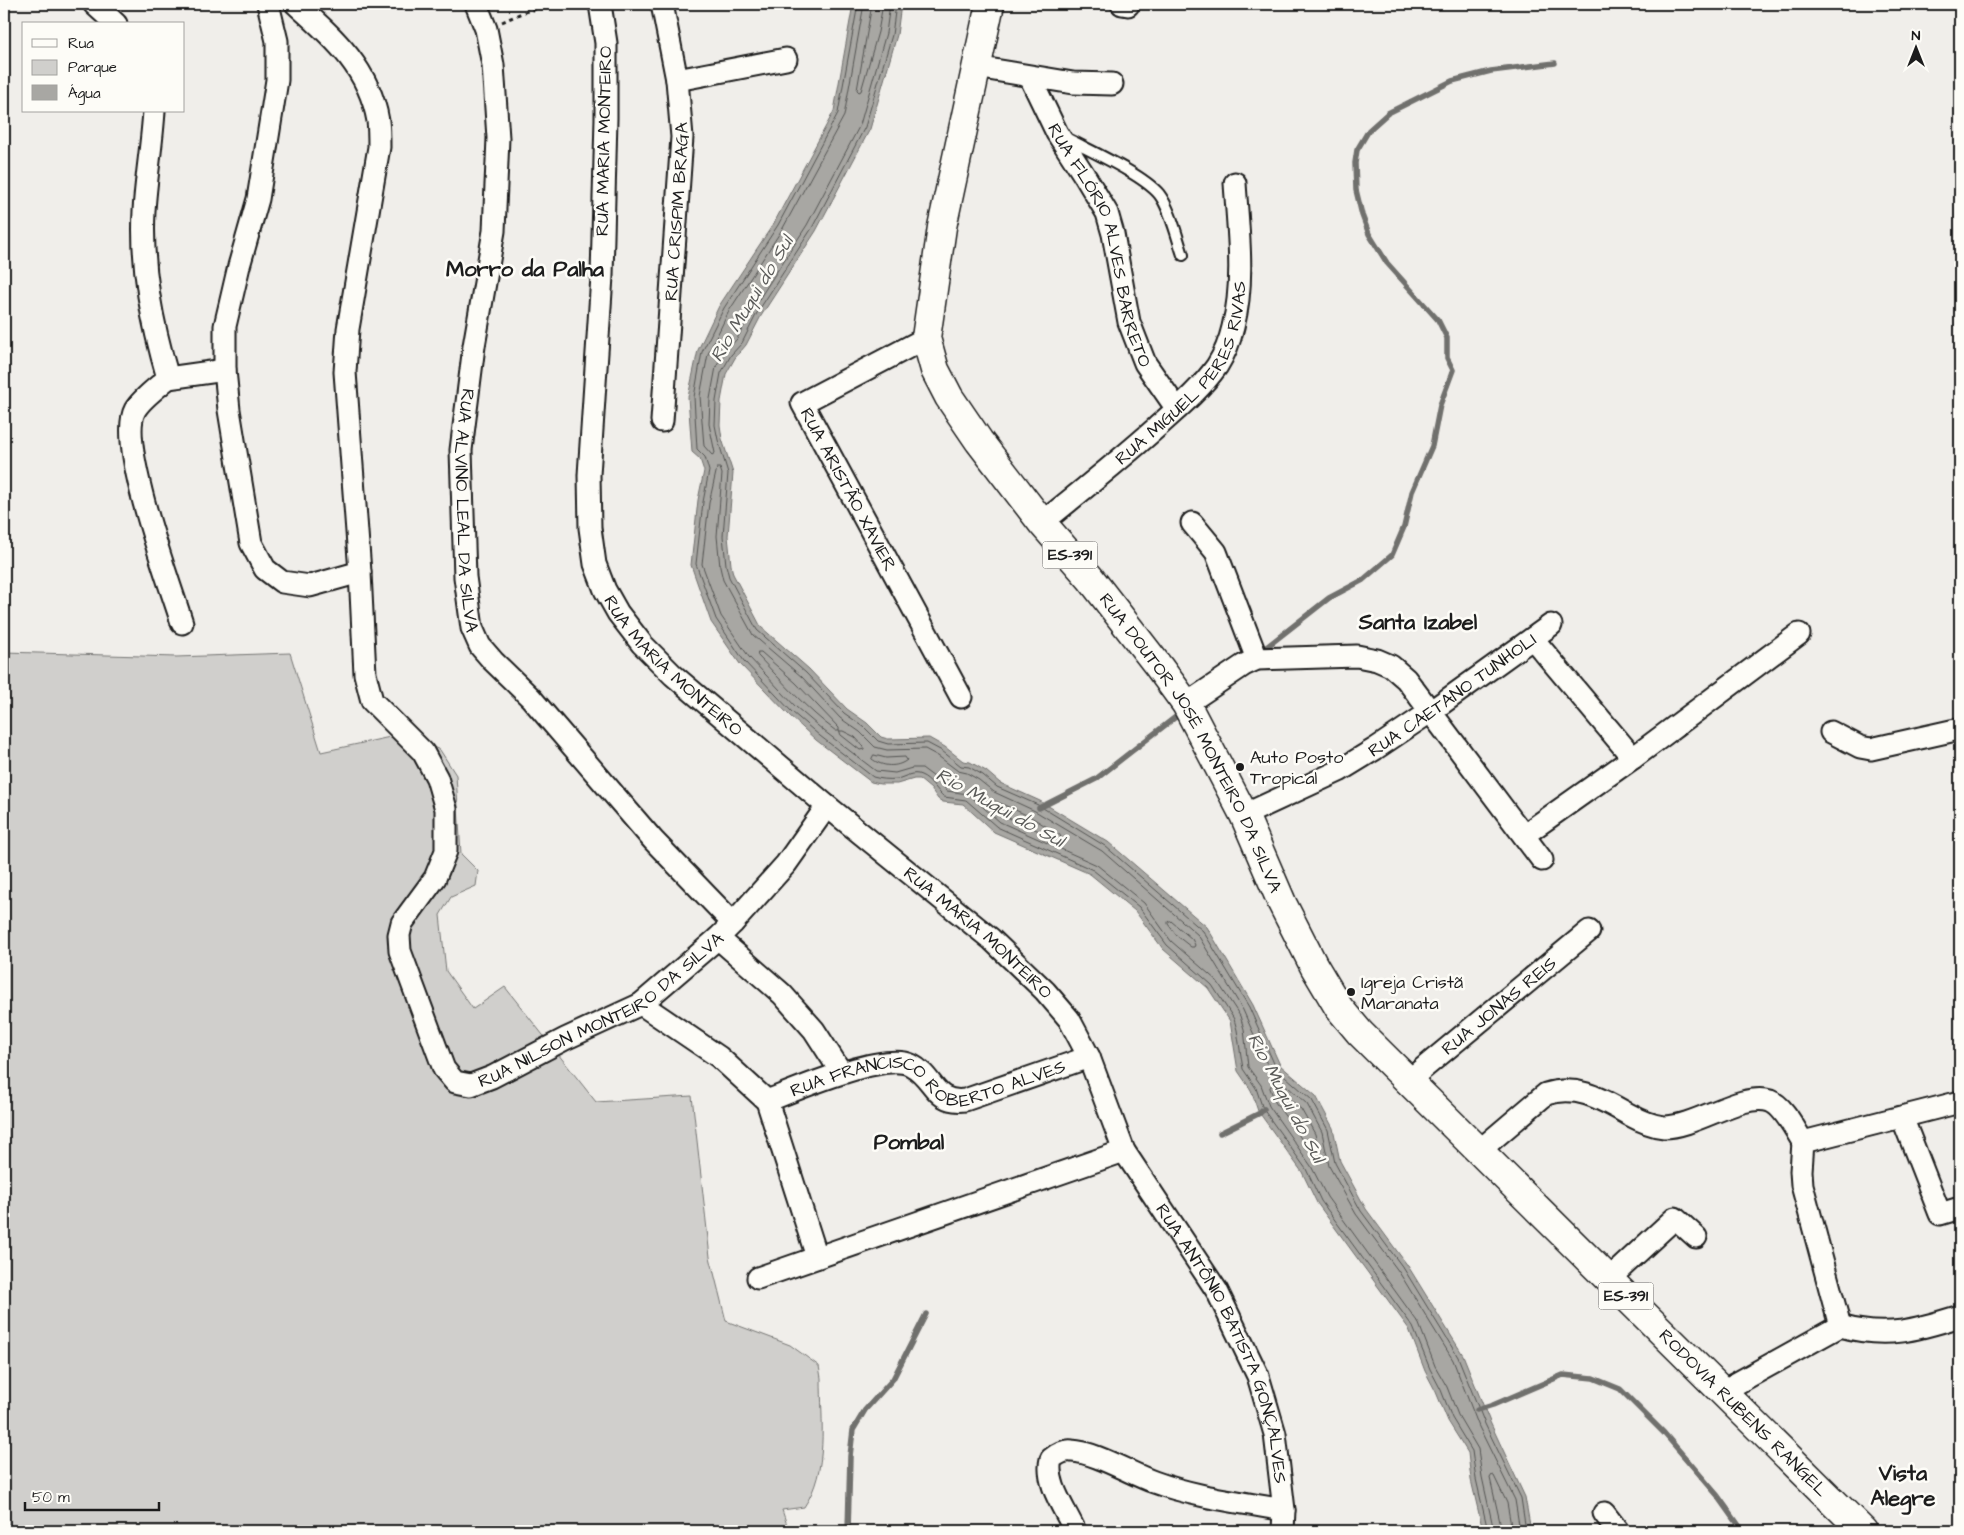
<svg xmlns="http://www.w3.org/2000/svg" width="1964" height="1535" viewBox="0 0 1964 1535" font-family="'Architects Daughter',sans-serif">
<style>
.green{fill:#d0cfcc;stroke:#767674}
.water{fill:#a8a7a3;stroke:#706f6d}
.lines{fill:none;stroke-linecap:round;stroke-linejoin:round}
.shore{stroke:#545452;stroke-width:1}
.stream{stroke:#706f6d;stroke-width:5.5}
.service-casing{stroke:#1c1c1c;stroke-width:14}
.minor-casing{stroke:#1c1c1c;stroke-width:25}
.primary-casing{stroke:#1c1c1c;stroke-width:31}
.path{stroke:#1c1c1c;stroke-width:3;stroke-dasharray:4 4;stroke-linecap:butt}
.service{stroke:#fdfcf7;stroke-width:10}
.minor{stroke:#fdfcf7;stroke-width:21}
.primary{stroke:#fdfcf7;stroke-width:28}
.poi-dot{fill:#1c1c1c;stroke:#fdfcf7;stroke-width:2}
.labels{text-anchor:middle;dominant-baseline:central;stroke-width:5;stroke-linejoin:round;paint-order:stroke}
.shield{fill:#fdfcf7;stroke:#605f5e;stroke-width:1}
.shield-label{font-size:16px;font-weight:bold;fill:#1c1c1c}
.street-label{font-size:18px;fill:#1c1c1c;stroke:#fdfcf7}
.poi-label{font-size:18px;fill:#1c1c1c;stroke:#fdfcf7;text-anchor:start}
.water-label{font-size:19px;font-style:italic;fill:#5b5b59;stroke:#fdfcf7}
.district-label{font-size:22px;font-weight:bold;fill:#1c1c1c;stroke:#fdfcf7}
</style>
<rect width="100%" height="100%" fill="#f0eeea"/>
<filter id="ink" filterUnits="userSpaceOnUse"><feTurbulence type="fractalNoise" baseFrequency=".02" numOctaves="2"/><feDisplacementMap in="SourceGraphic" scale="10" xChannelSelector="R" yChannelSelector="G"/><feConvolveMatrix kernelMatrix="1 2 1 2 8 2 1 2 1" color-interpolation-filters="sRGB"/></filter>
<g filter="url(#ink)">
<!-- green -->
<path class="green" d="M4,652L176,657L290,653L321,752L404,734L440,750L456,775L461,854L478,871L476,886L451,897L440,915L446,971L473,1009L505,987L596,1102L692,1096L710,1257L726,1321L790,1345L819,1366L821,1378C821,1421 829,1470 804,1507L782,1510L789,1531H4Z"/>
<!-- water -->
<path class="water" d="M853,4H901L897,35L870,129L816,231L761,316L746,345L735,358L726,374L721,401L720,425L722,439L733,473L728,536L731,565L733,574L761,627L809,669L847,709L867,723L881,737L888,739L929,738L945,747L963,761L970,762L986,771L1000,783L1040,801L1108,842L1207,927L1253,1005L1280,1065L1316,1096L1333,1128L1340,1161L1366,1209L1408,1266L1463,1355L1490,1422L1525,1497L1531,1531H1483L1471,1480L1468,1453L1448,1421L1436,1392L1425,1371L1409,1329L1317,1203L1302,1172L1258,1111L1251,1090L1238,1071L1230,1021L1208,988L1163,949L1135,911L1090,874L994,832L963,804L943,802L938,799L931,789L919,779H914L897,784H880L871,782L816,740L789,715L740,664L711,622L691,565L698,500L704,471L700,459L692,452L688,397L698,350L719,306L774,223L834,111Z"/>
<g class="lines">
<!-- shore -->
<g class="shore">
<path d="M858,4L838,113L778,225L724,308L702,352L694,397L697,449L705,457L709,471L703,502L696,564L716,619L744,661L792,712L820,736L873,777C880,779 889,780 897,779C905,777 913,771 921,775C931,779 936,790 944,797L966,800L997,827L1093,870L1139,907L1167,945L1212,985L1234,1019L1237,1030L1243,1069L1256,1088L1263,1109L1306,1169L1321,1201L1413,1327L1430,1369L1441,1390L1452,1418L1472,1451L1476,1479L1488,1531"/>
<path d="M864,4L844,116L783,228L729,311L708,354L700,396L704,446L712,455L715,453L709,424L710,399L716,367L725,352L737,339L752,310L807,225L860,125L886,33L890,4"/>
<path d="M872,4L857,90L859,92L861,91L878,32L883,4"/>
<path d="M896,4L892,35L865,127L812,228L757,313L742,343L731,355L721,373L716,401L715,425L718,440L728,473L723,536L726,565L729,577L757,630L806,673L844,713L864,727L878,741L888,744L927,743L942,751L961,766L969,767L983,775L997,787L1038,805L1105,846L1203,931L1249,1007L1276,1068L1312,1100L1328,1130L1335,1163L1361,1211L1404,1269L1458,1357L1485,1424L1521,1498L1526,1531"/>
<path d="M758,652H761L796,683L839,728V731H836C807,710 783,682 758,656Z"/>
<path d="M840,731H843L855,737L864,747V749L860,750L841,735Z"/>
<path d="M874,755L886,758L905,757L907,760C897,768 882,767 872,759Z"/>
<path d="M995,801L1031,817L1060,835L1061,838L1058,839L1004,816L992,805L993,802Z"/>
<path d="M1171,921L1192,939L1195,945L1194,947H1191L1177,936L1168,924V922Z"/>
<path d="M1272,1085L1301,1109L1315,1134L1320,1157L1318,1159L1315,1158L1275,1102L1270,1088Z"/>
<path d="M1494,1531L1482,1477L1478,1449L1458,1415L1447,1387L1435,1366L1419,1324L1327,1197L1311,1166L1269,1106L1261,1085L1248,1067L1244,1029L1240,1016L1217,981L1171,941L1144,903L1097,865L1000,822L968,794L947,791L938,780L922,768H912L895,773L876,771L824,731L796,707L749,657L721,616L702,564L709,503L717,468H720L722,474L717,536L720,567L723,580L753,635L802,677L840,718L860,732L875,747L887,750L925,749L938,756L958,771L967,773L979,780L994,792L1035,811L1102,851L1198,935L1243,1010L1270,1071L1307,1104L1322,1132L1329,1166L1356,1214L1399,1272L1453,1360L1479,1427L1515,1500L1520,1531"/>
<path d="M1502,1531L1490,1478L1492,1475L1494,1476L1507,1503L1512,1531"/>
</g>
<!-- stream -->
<g class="stream">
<path d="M1259,653L1329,598L1363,580L1392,555L1404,527L1412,492L1432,446L1440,405L1453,370L1447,358V338L1438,320L1387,263L1369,234L1362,215L1356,190L1355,163L1357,150L1369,130L1388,113L1452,81L1491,71L1555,63"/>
<path d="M1039,808L1096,779L1182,712"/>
<path d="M1220,1133L1260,1113L1264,1109"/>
<path d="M1477,1410L1493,1405L1563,1375L1593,1378L1620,1389L1664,1433L1718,1496L1743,1531"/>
<path d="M848,1531L850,1456L853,1430L865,1410L893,1379L926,1314"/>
</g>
<!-- service casing -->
<g class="service-casing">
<path id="service" d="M1066,138C1090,151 1142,174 1159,194C1170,208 1177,237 1183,255"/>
</g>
<!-- minor casing -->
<g class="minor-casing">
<g id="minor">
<path d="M94,4L116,24"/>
<path d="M268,4L277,41V80L258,199L239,266L225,326V370L229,410L251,543L265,569L282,582L310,586L360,572"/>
<path id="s1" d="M296,4C333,37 369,68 378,121C379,129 379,139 379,147L348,329L345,372L360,572L365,674L372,701L423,752L437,778L446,809V851L435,878L402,923L399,935L400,951L444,1069L455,1082L471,1085L492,1077L565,1039L641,1004L718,938L733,923L786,864L827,806"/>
<path id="s2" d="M476,4L486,29L493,65L498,138L494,231L474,346L461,450L465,577L472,628L480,646L493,661L531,698L653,840L733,923"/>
<path id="s3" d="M600,4L606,43V118L602,276L589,475L590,528L595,564L605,590L618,613L642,644L673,675L827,806L991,939L1045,991L1069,1019L1089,1057L1124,1151L1217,1291L1258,1376L1275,1434L1284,1510L1283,1531"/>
<path d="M1122,4L1128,5"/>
<path d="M976,67L1073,83L1112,84"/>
<path id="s4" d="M1030,77L1057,133L1086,178L1107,213L1113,234L1129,322L1145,363L1177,409"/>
<path d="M677,80L786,59"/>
<path d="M154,111C152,144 146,178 144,211C141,268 152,323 168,378L225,370"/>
<path id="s5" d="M926,338L802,403L961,697"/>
<path d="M168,378C159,386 141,399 135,410C117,443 170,584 182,623"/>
<path id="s6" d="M662,421L682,137L677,80L662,4"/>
<path id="s7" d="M1042,523C1080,492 1119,461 1156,428C1177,409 1200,390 1217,366C1224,355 1230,340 1233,327C1245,281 1238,230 1235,183"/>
<path d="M1192,523L1216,552L1257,659"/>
<path d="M1533,639L1633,758"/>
<path d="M1186,704L1244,665L1257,659L1357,656L1377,660L1391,666L1406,679L1542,860"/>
<path d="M1831,732L1860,747L1871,749L1960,729"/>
<path id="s8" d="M1244,815L1339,771L1375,749L1430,712L1551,625"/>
<path d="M1524,835L1633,758L1799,634"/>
<path d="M718,938L782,994L814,1030L841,1072"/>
<path d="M641,1004L719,1057L767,1101L817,1257"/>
<path id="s9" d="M1408,1081L1589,931"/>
<path id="s10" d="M767,1101C795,1090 885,1051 911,1065C935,1077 933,1104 965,1100L1089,1057"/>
<path d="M1902,1117L1940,1214L1960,1208"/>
<path d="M1480,1150L1546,1094C1578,1084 1601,1099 1628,1114C1639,1120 1651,1126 1664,1127C1696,1127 1741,1092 1770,1101C1784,1106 1795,1130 1803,1142"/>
<path d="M758,1278L1124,1151"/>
<path d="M1609,1279L1675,1218L1696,1237"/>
<path d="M1840,1326L1802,1185L1801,1171L1803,1142L1960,1102"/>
<path d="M1721,1392L1840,1326C1886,1339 1916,1330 1960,1316"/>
<path d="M1604,1513L1618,1531"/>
<path d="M1075,1531C1065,1509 1045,1483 1051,1459C1057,1454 1064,1450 1072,1451C1095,1452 1131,1474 1154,1482C1195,1497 1241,1502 1284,1510"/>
</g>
</g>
<!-- primary casing -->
<g class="primary-casing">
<g id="primary">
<path id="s11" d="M990,4L942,227L926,338L935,370L949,397L979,441L1042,523L1090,578L1159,667L1186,704L1244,815L1282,903L1314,966L1339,1008L1360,1033L1863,1531"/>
</g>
</g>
<!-- path -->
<path class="path" d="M502,22L524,12L559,4"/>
<!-- service -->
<use href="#service" class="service"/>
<!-- minor -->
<use href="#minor" class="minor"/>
<!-- primary -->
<use href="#primary" class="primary"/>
</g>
</g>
<!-- markers -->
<g class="poi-dot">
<circle cx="1240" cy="767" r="5"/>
<circle cx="1351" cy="992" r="5"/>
</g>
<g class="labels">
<!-- shield labels -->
<g class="shield">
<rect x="1042.5" y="541.5" width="55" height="27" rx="4"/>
<rect x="1598.5" y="1282.5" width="55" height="27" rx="4"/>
</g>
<g class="shield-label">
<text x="1070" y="555">ES-391</text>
<text x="1626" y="1296">ES-391</text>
</g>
<!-- street labels -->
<g class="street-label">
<text transform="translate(604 141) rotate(-89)">RUA MARIA MONTEIRO</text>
<text stroke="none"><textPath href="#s6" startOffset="210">RUA CRISPIM BRAGA</textPath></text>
<text stroke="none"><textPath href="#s4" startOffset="184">RUA FLÓRIO ALVES BARRETO</textPath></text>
<text stroke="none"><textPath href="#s7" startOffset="211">RUA MIGUEL PERES RIVAS</textPath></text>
<text stroke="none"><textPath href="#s5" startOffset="238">RUA ARISTÃO XAVIER</textPath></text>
<text stroke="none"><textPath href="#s2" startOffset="512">RUA ALVINO LEAL DA SILVA</textPath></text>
<text stroke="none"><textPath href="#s3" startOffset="692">RUA MARIA MONTEIRO</textPath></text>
<text stroke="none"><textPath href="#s8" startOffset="241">RUA CAETANO TUNHOLI</textPath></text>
<text stroke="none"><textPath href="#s11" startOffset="828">RUA DOUTOR JOSÉ MONTEIRO DA SILVA</textPath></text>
<text stroke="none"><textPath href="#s3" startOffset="1098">RUA MARIA MONTEIRO</textPath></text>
<text stroke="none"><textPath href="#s9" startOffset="118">RUA JONAS REIS</textPath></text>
<text stroke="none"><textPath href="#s1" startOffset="1330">RUA NILSON MONTEIRO DA SILVA</textPath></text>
<text stroke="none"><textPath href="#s10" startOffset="175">RUA FRANCISCO ROBERTO ALVES</textPath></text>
<text stroke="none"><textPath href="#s3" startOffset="1586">RUA ANTÔNIO BATISTA GONÇALVES</textPath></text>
<text stroke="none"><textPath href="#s11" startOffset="1705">RODOVIA RUBENS RANGEL</textPath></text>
</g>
<!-- poi labels -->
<g class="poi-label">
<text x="1250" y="757">Auto Posto<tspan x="1250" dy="21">Tropical</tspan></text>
<text x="1361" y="982">Igreja Cristã<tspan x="1361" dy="21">Maranata</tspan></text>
</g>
<!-- water labels -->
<g class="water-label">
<text transform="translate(752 299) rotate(-59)">Rio Muqui do Sul</text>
<text transform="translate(1000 808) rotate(29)">Rio Muqui do Sul</text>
<text transform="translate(1286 1098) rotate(62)">Rio Muqui do Sul</text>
</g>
<!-- district labels -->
<g class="district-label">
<text x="525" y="269">Morro da Palha</text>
<text x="1418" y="622">Santa Izabel</text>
<text x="909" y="1142">Pombal</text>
<text x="1903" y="1473">Vista<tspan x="1903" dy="25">Alegre</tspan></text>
</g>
</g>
<!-- margin -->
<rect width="1964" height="1535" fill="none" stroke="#fdfcf7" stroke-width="20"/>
<rect x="10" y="10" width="1944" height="1515" fill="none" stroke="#1c1c1c" stroke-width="2" filter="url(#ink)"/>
<!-- legend -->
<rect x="22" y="22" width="162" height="90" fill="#fdfcf7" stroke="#a3a29f"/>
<rect x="32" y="39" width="25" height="8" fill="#fdfcf7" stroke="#a3a29f"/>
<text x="68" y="48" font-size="15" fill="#1c1c1c">Rua</text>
<rect x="32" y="60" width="25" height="15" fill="#d0cfcc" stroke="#a3a29f"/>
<text x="68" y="72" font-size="15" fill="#1c1c1c">Parque</text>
<rect x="32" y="85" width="25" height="15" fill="#a8a7a3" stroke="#a3a29f"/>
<text x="68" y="98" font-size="15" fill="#1c1c1c">Água</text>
<!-- north arrow -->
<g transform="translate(1916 48)" stroke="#fdfcf7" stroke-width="4" paint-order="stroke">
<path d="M0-4L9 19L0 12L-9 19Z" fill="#1c1c1c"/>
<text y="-8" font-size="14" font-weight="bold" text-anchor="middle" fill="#1c1c1c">N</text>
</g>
<!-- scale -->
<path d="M25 1502v8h134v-8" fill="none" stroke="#1c1c1c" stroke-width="2.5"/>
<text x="32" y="1502" font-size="15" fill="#1c1c1c" stroke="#fdfcf7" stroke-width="4" paint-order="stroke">50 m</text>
</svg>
